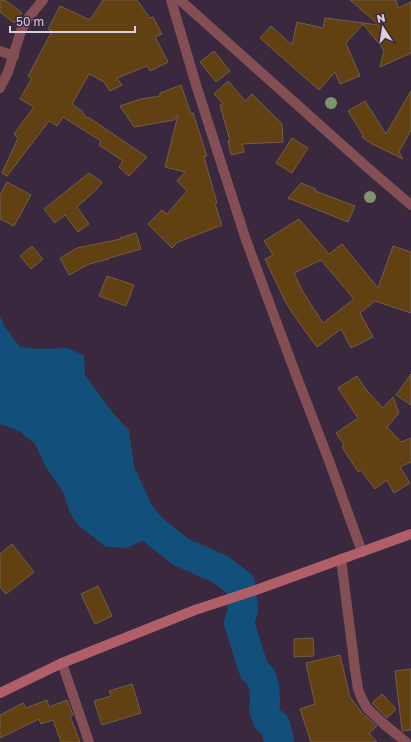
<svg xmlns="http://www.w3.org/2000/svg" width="411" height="742" viewBox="0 0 411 742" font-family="'Golos Text',sans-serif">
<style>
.water{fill:#12507b}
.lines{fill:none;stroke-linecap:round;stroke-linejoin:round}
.river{stroke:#12507b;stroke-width:30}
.building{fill:#614012;stroke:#735e46;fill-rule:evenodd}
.street{stroke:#834f54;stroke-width:10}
.secondary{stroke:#b05f68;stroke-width:10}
.tree{fill:#7d9471}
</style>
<rect width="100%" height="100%" fill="#39283e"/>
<!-- water -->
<path class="water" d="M0,316L5,327L20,347L39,349L68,348L84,356L85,375L112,412L129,430L134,467L151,503L155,516L152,529L144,540L127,548L106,547L78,525L70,513L63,492L46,467L35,444L19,431L0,424Z"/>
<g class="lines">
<!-- river -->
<path class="river" d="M126,497L152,529L181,552L220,569L240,584L243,610L239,623L254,670L261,677L264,686L265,702L264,710L268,720L275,725L278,736L279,742"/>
</g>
<!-- building -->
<g class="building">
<path d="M0,0H5L22,13L14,23L0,12Z"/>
<path d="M103,0H137L150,18L153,17L162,34L155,37L168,62L150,71L147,66L117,78L122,85L110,91L104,82L89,74L72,104L82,111L86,118L88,117L147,157L129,176L119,167L123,161L99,145L101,141L63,117L57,126L49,121L7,176L2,173L18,138L14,134L34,107L20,99L32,78L28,76L52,31L48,29L60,6L90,20Z"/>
<path d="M350,0H396L398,8L411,2V53L380,67L384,50L363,24L346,43L360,76L340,84L335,72L319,90L260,38L271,26L292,45L297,22L323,28L325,18L379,25Z"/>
<path d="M214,51L230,71L216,82L200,62Z"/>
<path d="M228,81L245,101L252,94L282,124L283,142L242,144L244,152L231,155L228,141H230L220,105L223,104L214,94Z"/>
<path d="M181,85L191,114L193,113L207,156L204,157L217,203L215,204L222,225L178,242L172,248L148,224L162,210L167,214L187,191L177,181L185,172L165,167L178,115L174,120L134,127L120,106L141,99L160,96V93Z"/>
<path d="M411,91V130L399,152L403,159L372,144L362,137L363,135L348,111L365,101L386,134Z"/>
<path d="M292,138L308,148L292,173L276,163Z"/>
<path d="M89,173L102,182L97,189L77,207L89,224L78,232L65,215L55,223L44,209Z"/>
<path d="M7,182L31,195L14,226L0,219V195Z"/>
<path d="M301,183L316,189L315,191L355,206L348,222L288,198Z"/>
<path d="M299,219L329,254L342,244L378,288L393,246L411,252V313L375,301L360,313L373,337L351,348L341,329L317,347L295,317L285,301L265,259L273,255L264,241ZM321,260L354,299L323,323L303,292L294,273Z"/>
<path d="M136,233L141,249L109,258V259L89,264L69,275L60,258L77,248L121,239L120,238Z"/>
<path d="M32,246L43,259L31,269L20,256Z"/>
<path d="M107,276L134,285L126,306L99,296Z"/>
<path d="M411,374V405L396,395Z"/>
<path d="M357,376L367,391L383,408L393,397L399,413L387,427L401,442L411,438V462L400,467L410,483L394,493L387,480L375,489L361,470L358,472L342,447L344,445L336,433L358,418L338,388Z"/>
<path d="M12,544L34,572L6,594L0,587V554Z"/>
<path d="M98,586L112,616L95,624L81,594Z"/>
<path d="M313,638L314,656L294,657V639Z"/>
<path d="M340,655L350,697L362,713L377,726L369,733L377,742H311L300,709L315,704L306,663Z"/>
<path d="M411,669V730L402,731L395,671Z"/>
<path d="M132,684L141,713L102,725L94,701L111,696L109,691Z"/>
<path d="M382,694L396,709L387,718L372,703Z"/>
<path d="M47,700L49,707L67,700L73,715L70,716L80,742H61L53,720L41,724L39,719L0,738V715L23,703L26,708Z"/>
</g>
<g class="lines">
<!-- street -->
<g class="street">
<path d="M171,0L197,88L246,240L293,367L331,466L362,552"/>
<path d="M180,0L369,169L411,205"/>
<path d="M0,51L14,56"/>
<path d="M0,88L8,72L21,31L29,17L43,0"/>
<path d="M341,559L355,669L358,689L362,699L367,708L385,725L406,742"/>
<path d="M62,663L89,742"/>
</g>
<!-- secondary -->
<path class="secondary" d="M0,693L62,663L195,610L256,590L411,534"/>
</g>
<!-- trees -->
<g class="tree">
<circle cx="331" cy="103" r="6"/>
<circle cx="370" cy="197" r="6"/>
</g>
<!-- north arrow -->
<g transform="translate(383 28) rotate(348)" stroke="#39283e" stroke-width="3" paint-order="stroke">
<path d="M0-3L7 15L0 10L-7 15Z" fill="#dbd0de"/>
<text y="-6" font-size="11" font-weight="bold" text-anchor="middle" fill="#dbd0de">N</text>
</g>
<!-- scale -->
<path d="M10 26v6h125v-6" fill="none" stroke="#dbd0de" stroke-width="2"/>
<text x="16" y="26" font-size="12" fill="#dbd0de" stroke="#39283e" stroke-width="3" paint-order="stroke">50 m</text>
</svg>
